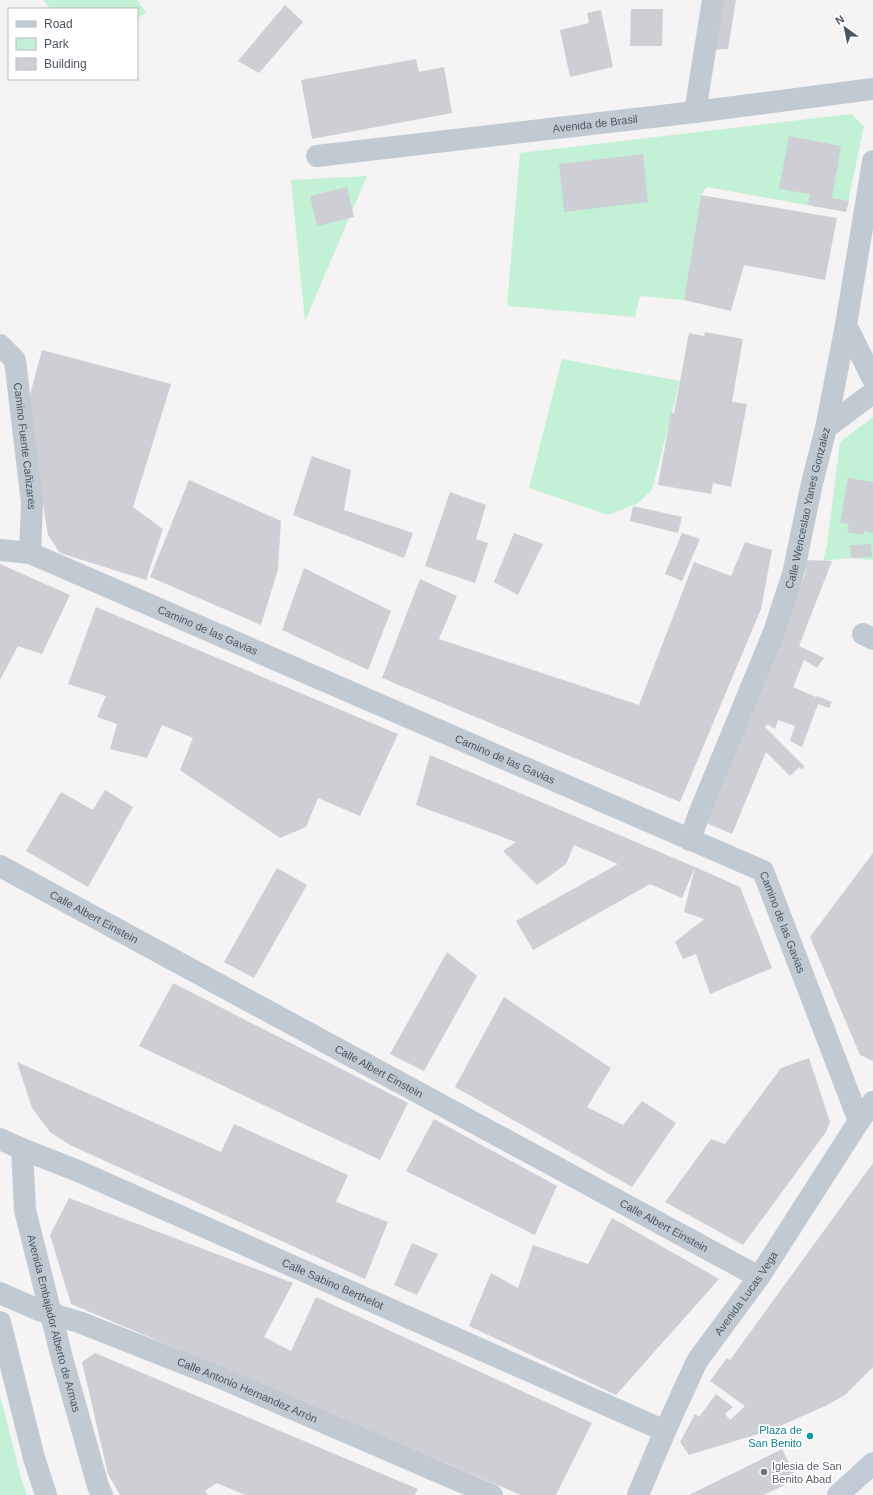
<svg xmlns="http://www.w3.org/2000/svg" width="873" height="1495" viewBox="0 0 873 1495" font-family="Helvetica,sans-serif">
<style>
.green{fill:#c3f1d5}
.building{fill:#cdcfd5}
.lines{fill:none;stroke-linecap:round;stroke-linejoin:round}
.street{stroke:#c1cad2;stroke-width:22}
.secondary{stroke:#c1cbd6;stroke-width:22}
.culture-dot{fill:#0f9aa8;stroke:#fff;stroke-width:1.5}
.worship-dot{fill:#6b7280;stroke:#fff;stroke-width:1.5}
.labels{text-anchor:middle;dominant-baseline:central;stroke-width:3.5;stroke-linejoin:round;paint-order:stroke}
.street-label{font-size:11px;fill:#4a5661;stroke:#fff}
.culture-label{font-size:11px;fill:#0d838f;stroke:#fff;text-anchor:end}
.worship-label{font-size:11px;fill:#5b616d;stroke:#fff;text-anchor:start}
</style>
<rect width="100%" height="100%" fill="#f5f3f3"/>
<!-- green -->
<g class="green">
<path d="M43,0H137L146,12L137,19V9H50Z"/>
<path d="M851,114L864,126L846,212L707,187L701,195L684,300L640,296L635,317L507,306L520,153Z"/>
<path d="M367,176L305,321L291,180Z"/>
<path d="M562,359L680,381L652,490L638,503L608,515L529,488Z"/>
<path d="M873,417V560L851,558L823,561L827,545L840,442Z"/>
<path d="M0,1395L21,1478L27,1495H0Z"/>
</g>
<!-- building -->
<g class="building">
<path d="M721,0H736L728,49L711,50Z"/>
<path d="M285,5L303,22L259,73L238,61Z"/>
<path d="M631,9H663L662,46H630Z"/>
<path d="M601,10L613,67L570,77L560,30L589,23L587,13Z"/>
<path d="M416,59L419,72L444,67L452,113L312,139L301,80Z"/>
<path d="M789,136L841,146L832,198L849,201L846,212L808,205L810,194L779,189Z"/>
<path d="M643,154L648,202L564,212L559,164Z"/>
<path d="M347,187L354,217L317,226L310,196Z"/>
<path d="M701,195L837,218L825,280L744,265L731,311L684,300Z"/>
<path d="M705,332L743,339L732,402L747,404L731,487L713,483L711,494L658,485L671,413H674L689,333L704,336Z"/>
<path d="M42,350L171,384L133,507L163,529L146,580L60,553L48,535L27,406Z"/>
<path d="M312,456L351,470L344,510L413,533L404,558L293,515Z"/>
<path d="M848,478L873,482V533L864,531L863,535L847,532L849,524L840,523Z"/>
<path d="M189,480L281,521L278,569L261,625L150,577Z"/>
<path d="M450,492L486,505L476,539L488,543L475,583L425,566Z"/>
<path d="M633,506L682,517L678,533L630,521Z"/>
<path d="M514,533L543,544L518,595L494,582Z"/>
<path d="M682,533L700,539L682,581L665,574Z"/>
<path d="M745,542L772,550L761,609L680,802L382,678L420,579L457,596L439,639L639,705L694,562L731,576Z"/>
<path d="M871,544L872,557L851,558L850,545Z"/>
<path d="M806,560L832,561L799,646L824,658L817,668L804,660L793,687L816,697L817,696L832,702L829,708L818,704L802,747L790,741L795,726L778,720L775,729L767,724L765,727L804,766L802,770L799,767L790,776L766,752L732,834L706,823L751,706L805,575Z"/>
<path d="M0,564L70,595L42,654L18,646L0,680Z"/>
<path d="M304,568L391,611L368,670L282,630Z"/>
<path d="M96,607L398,734L360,816L318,798L306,827L280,838L180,770L193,738L162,725L147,758L110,749L117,724L97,717L106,696L68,684Z"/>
<path d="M430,755L695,867L682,898L650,884L533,950L516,921L618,864L574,845L566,864L537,885L503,851L516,842L416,805Z"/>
<path d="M105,790L133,807L88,887L26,851L61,792L93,810Z"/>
<path d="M873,853V1061L860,1055L810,937Z"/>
<path d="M695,867L740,887L772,968L710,994L696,954L683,959L675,942L704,919L684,912Z"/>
<path d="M277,868L307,885L254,978L224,962Z"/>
<path d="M447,952L477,976L424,1071L390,1054Z"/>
<path d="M173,983L408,1103L380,1160L139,1046Z"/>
<path d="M504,997L611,1068L587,1107L623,1125L642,1101L676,1123L632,1187L455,1087Z"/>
<path d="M809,1058L830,1122L826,1132L743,1245L665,1202L711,1139L725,1144L781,1068Z"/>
<path d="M17,1062L221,1152L234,1124L348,1175L336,1202L388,1222L365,1279L70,1145L50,1132L32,1108Z"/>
<path d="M434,1119L557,1186L535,1235L406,1171Z"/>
<path d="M873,1163V1367L845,1395L825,1406L780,1426L781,1427L689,1455L680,1442L695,1414L699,1417L716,1394L733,1407L725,1414L730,1420L745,1406L710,1381L727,1358L730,1360Z"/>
<path d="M69,1198L293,1283L264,1337L291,1351L316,1297L592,1423L556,1495H521L71,1304L50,1235Z"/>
<path d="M612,1218L719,1279L616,1395L469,1326L491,1273L518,1288L533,1245L588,1264Z"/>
<path d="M412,1243L438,1254L417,1295L394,1285Z"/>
<path d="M95,1353L418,1489L415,1495H245L217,1483L205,1491L208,1495H120L108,1474L82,1362Z"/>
<path d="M782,1449L797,1479L764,1495H689Z"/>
</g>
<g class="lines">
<!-- street -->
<g class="street">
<path d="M695,112L713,0"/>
<path id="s1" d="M317,156L695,112L873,89"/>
<path d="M846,325L873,379"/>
<path id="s2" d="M0,345L15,360L32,503L30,553"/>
<path d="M826,428L867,397L873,395"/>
<path id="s3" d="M0,550L30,553L763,871L859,1121"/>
<path d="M863,634L873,639"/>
<path id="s4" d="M690,840L699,814L774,632L793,574L812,483L826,428L846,325L873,161"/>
<path id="s5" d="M0,866L759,1277"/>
<path id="s6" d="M0,1139L22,1149L78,1171L665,1431"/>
<path id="s7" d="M22,1149L25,1210L62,1358L98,1486L102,1495"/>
<path id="s8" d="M0,1293L41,1311L79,1322L221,1378L492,1495"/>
<path d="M0,1322L34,1458L46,1495"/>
<path id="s9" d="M638,1495L665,1431L697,1361L759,1277L859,1121L873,1102"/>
</g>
<!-- secondary -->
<path class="secondary" d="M838,1495L873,1463"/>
</g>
<!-- markers -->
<circle class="culture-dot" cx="810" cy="1436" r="4"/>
<circle class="worship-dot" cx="764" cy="1472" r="4"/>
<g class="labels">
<!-- street labels -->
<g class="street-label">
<text stroke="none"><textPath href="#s1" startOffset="280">Avenida de Brasil</textPath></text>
<text stroke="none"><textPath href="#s2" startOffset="108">Camino Fuente Cañizares</textPath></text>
<text stroke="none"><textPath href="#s4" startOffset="353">Calle Wenceslao Yanes Gonzalez</textPath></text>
<text stroke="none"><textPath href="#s3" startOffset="224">Camino de las Gavias</textPath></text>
<text stroke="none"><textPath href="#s3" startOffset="548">Camino de las Gavias</textPath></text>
<text stroke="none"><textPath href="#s5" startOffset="107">Calle Albert Einstein</textPath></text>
<text stroke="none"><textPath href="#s3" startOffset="884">Camino de las Gavias</textPath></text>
<text stroke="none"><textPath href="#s5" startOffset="431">Calle Albert Einstein</textPath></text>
<text stroke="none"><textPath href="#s5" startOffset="755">Calle Albert Einstein</textPath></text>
<text stroke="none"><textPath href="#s6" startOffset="363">Calle Sabino Berthelot</textPath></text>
<text stroke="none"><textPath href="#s9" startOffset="230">Avenida Lucas Vega</textPath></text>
<text stroke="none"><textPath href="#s7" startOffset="178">Avenida Embajador Alberto de Armas</textPath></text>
<text stroke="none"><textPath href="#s8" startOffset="266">Calle Antonio Hernandez Arrón</textPath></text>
</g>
<!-- culture labels -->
<g class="culture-label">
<text x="802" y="1430">Plaza de<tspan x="802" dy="13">San Benito</tspan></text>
</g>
<!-- worship labels -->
<g class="worship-label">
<text x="772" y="1466">Iglesia de San<tspan x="772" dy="13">Benito Abad</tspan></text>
</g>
</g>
<!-- legend -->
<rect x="8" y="8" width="130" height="72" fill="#ffffff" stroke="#b7bbc0"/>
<rect x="16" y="21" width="20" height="6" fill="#c1cbd6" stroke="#b7bbc0"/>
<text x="44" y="28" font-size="12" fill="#4a5661">Road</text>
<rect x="16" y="38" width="20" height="12" fill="#c3f1d5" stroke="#b7bbc0"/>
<text x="44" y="48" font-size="12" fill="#4a5661">Park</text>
<rect x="16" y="58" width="20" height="12" fill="#cdcfd5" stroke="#b7bbc0"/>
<text x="44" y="68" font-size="12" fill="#4a5661">Building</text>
<!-- north arrow -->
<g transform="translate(845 28) rotate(327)" stroke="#ffffff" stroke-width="3" paint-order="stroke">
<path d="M0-3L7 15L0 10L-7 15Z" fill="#4a5661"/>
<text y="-6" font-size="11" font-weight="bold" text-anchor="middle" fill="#4a5661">N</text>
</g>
</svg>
